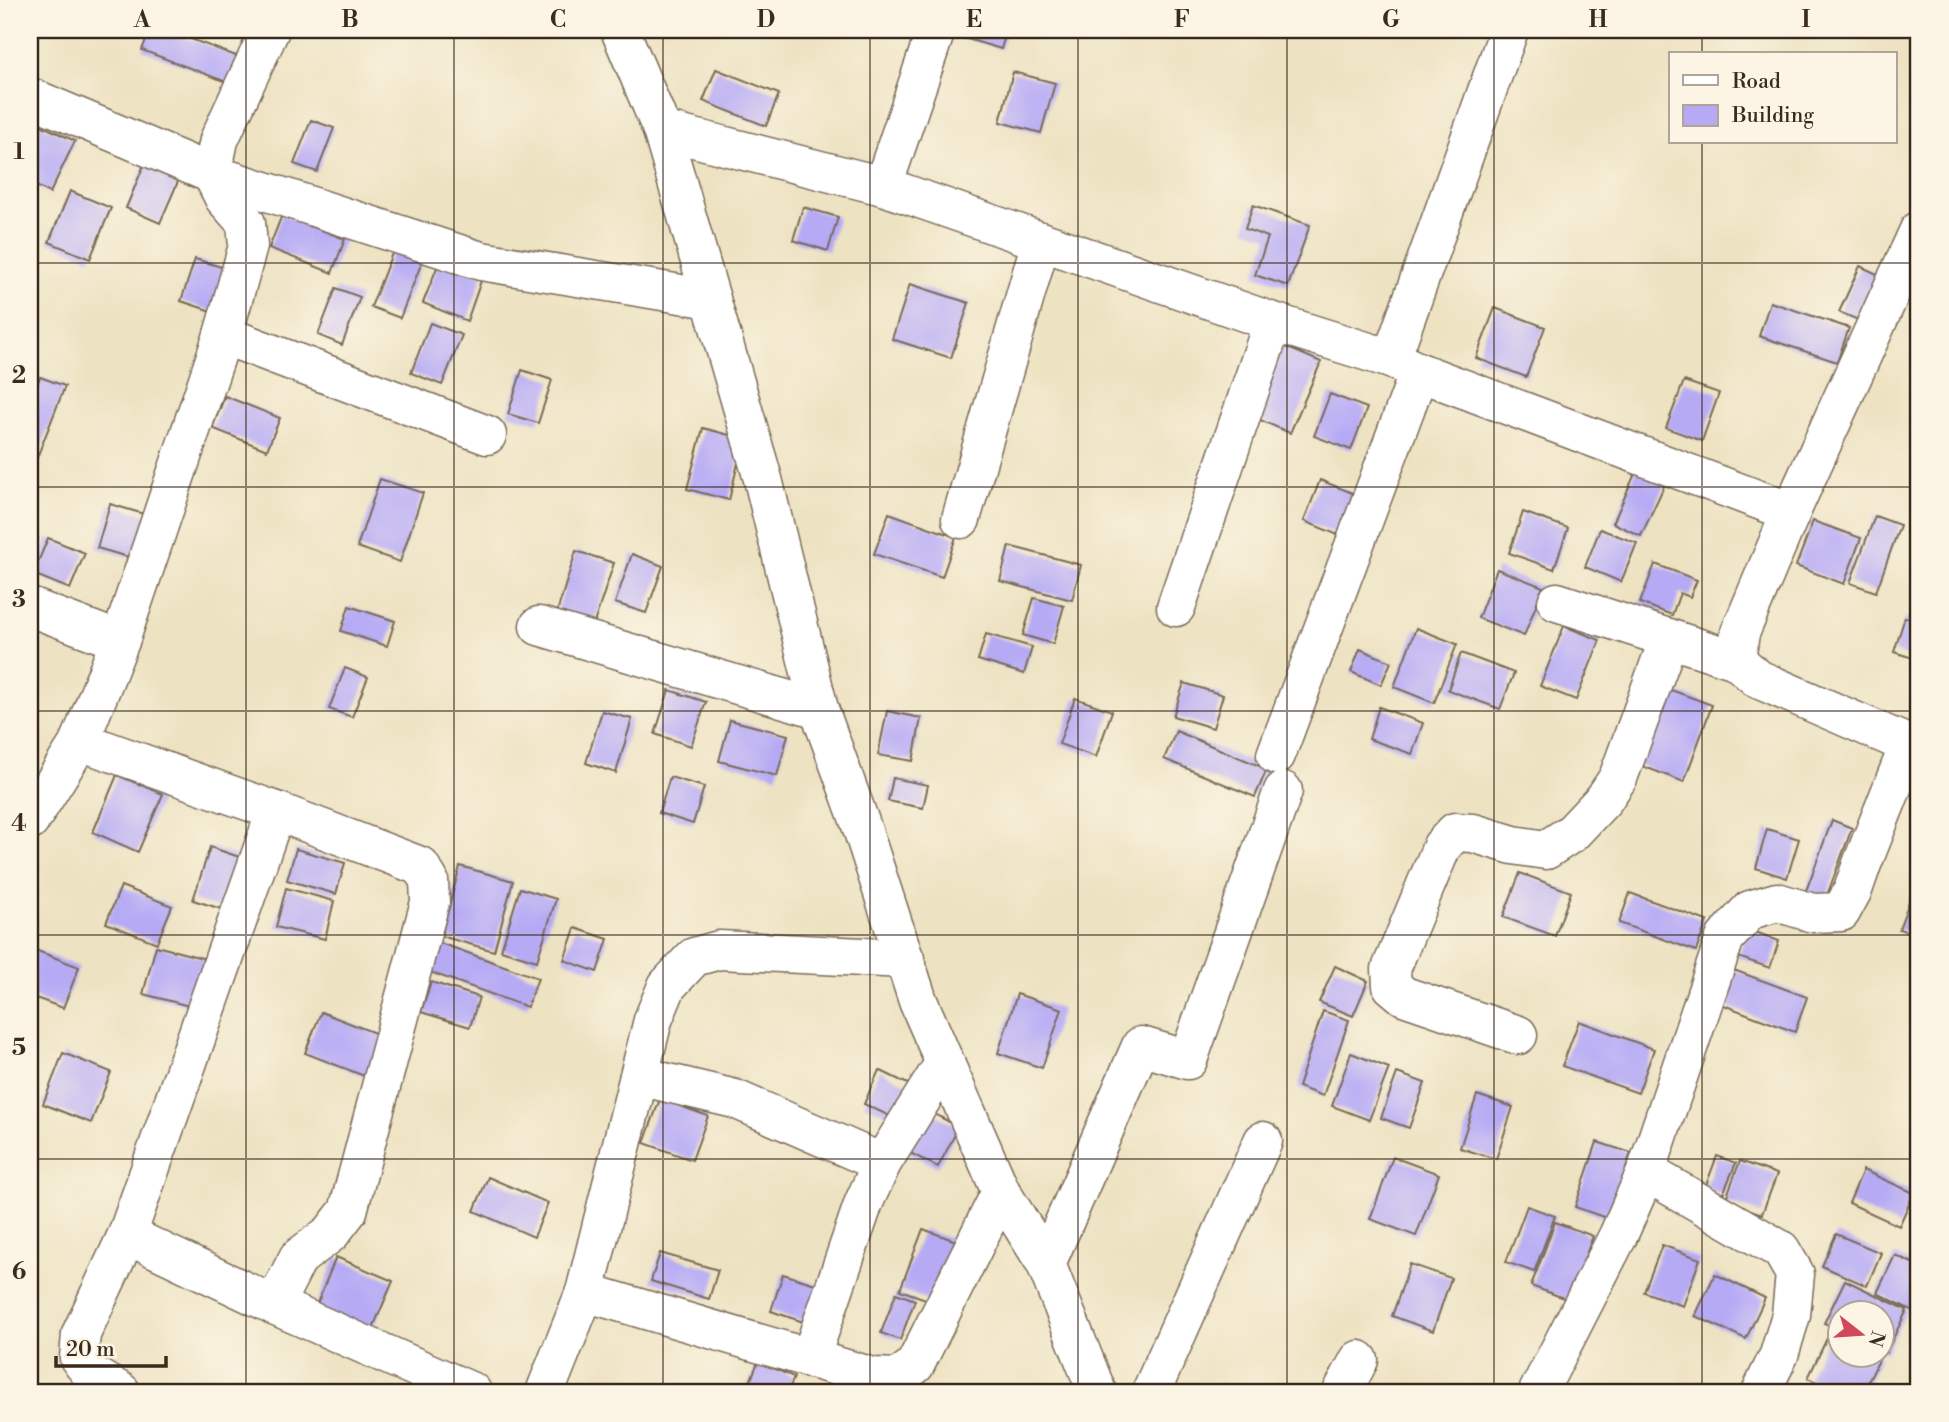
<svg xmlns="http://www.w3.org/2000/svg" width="1949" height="1422" viewBox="0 0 1949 1422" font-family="'Libre Bodoni',serif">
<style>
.building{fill:#b6aaf5}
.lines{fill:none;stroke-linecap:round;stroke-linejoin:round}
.minor-casing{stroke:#796a57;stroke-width:41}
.minor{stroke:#fff;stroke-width:38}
.grid{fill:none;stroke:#3b2a1e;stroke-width:2;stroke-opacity:0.55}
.neatline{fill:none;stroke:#3b2a1e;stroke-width:2.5}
.grid-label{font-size:23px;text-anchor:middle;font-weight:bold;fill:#3b2a1e}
</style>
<rect width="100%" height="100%" fill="#fcf5e5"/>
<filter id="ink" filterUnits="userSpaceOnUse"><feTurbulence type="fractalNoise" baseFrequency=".0143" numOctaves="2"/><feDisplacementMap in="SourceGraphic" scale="14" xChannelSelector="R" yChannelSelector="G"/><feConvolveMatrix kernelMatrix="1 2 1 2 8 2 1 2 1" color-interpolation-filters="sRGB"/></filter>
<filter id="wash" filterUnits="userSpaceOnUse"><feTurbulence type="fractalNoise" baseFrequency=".00686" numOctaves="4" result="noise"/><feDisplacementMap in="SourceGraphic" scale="28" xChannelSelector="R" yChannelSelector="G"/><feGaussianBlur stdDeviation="1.57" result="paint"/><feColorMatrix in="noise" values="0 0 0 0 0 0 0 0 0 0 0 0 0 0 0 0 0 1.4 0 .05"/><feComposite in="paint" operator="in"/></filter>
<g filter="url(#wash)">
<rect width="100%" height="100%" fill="#ede2c1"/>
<g id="blocks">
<!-- building -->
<g class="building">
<path d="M150,30H167L239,57L229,83L142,50Z"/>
<path d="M948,30H1007L1001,49L947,33Z"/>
<path d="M716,69L779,94L766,126L703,101Z"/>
<path d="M1013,72L1055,83L1041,133L1000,122Z"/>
<path d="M30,120L75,141L50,193L30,183Z"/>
<path d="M311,120L334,128L317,172L294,164Z"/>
<path d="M148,155L183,170L160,223L126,208Z"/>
<path d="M70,191L111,208L90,259L49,242Z"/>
<path d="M1253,205L1310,225L1288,286L1255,275L1268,237L1245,229Z"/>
<path d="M803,207L838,217L828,251L793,240Z"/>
<path d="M282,215L345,239L332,273L269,248Z"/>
<path d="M396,243L425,254L400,318L371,307Z"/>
<path d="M195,259L228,269L214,312L181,301Z"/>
<path d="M440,260L483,275L467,321L423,303Z"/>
<path d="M1860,266L1888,279L1868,324L1839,312Z"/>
<path d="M910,284L969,303L951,358L892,339Z"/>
<path d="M336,288L360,297L342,345L318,335Z"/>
<path d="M1770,302L1849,328L1837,362L1759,336Z"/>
<path d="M1495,308L1545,327L1526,377L1476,358Z"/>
<path d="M430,323L462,335L442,385L411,373Z"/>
<path d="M1281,345L1321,362L1290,433L1251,416Z"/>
<path d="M522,370L552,380L538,423L508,414Z"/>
<path d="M40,377L65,386L34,465L30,463V403Z"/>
<path d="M1684,381L1719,393L1702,441L1666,428Z"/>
<path d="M1330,394L1367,408L1351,450L1314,436Z"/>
<path d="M225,396L280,418L267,450L212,428Z"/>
<path d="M703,428L744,439L729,500L687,489Z"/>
<path d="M1642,458L1671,471L1641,536L1613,523Z"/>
<path d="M380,479L423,493L400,562L357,547Z"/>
<path d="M1320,480L1355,494L1338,535L1304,521Z"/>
<path d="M110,504L154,517L142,561L97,548Z"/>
<path d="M1523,512L1568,528L1554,569L1509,553Z"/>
<path d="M889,513L956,537L942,577L874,554Z"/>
<path d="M1875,516L1900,525L1876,592L1850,583Z"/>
<path d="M1813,521L1861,538L1844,584L1796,566Z"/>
<path d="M1600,529L1637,543L1621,582L1585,567Z"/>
<path d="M30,535L38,538L30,559Z"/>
<path d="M48,538L85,553L70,589L33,574Z"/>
<path d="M1009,546L1081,565L1072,600L1000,581Z"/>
<path d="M576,551L614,563L594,623L557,612Z"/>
<path d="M632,554L663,566L646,613L615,603Z"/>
<path d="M1655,564L1697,580L1690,597L1680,593L1672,615L1640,603Z"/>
<path d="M1497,569L1543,587L1524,636L1478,618Z"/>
<path d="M1034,598L1064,606L1053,644L1023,635Z"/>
<path d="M349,606L395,621L387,646L341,631Z"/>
<path d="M1905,617L1919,622V660L1894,652Z"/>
<path d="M1564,626L1600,640L1576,700L1540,686Z"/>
<path d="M1416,628L1457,644L1434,703L1394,687Z"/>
<path d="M986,634L1032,647L1024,674L978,660Z"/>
<path d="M1360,649L1391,662L1381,685L1351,672Z"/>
<path d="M1461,653L1514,673L1500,709L1448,690Z"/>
<path d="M345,668L368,677L352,717L329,709Z"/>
<path d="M1184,683L1223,695L1213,728L1173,716Z"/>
<path d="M1663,687L1712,705L1684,782L1634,763Z"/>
<path d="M669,690L706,702L691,746L655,734Z"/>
<path d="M1075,698L1112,711L1096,757L1059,744Z"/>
<path d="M1379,707L1423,723L1412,754L1369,739Z"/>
<path d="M602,711L632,719L616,773L586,763Z"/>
<path d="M887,711L921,718L913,761L878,755Z"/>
<path d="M730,720L788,735L777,776L719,761Z"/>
<path d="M1176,731L1267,769L1255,797L1164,759Z"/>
<path d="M117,775L163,794L138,852L93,832Z"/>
<path d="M670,777L704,787L693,824L659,813Z"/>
<path d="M893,778L928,785L923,808L888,801Z"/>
<path d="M1832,820L1852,828L1826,898L1806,891Z"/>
<path d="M1767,829L1799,839L1787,878L1756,868Z"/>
<path d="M210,847L248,860L231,912L193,900Z"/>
<path d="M296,849L345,863L336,894L287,880Z"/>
<path d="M460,866L513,881L494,951L441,936Z"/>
<path d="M1520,873L1571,892L1555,936L1503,917Z"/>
<path d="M1919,875V936L1899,929Z"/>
<path d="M121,886L172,906L157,943L106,923Z"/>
<path d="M286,888L334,901L325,939L276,927Z"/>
<path d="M520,888L556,899L537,961L501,950Z"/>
<path d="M1630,893L1707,921L1696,951L1619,923Z"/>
<path d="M575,928L608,939L597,972L564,960Z"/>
<path d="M1748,929L1779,941L1770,968L1738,957Z"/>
<path d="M437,942L538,978L527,1007L427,971Z"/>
<path d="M156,946L210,960L197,1008L143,994Z"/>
<path d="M30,948L79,967L63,1008L30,996Z"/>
<path d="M1335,966L1368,981L1353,1016L1319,1002Z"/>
<path d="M1731,969L1807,997L1795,1032L1718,1003Z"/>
<path d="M431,982L479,997L470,1027L421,1012Z"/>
<path d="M1017,994L1062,1009L1042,1068L998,1053Z"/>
<path d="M1323,1011L1349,1020L1323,1096L1298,1087Z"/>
<path d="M321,1012L388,1038L372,1079L305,1053Z"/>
<path d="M1579,1021L1654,1049L1638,1093L1562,1066Z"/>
<path d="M63,1053L111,1072L91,1123L43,1104Z"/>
<path d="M1351,1053L1389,1068L1369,1120L1332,1106Z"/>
<path d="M879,1070L912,1086L896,1119L864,1104Z"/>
<path d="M1397,1073L1425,1083L1409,1128L1381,1118Z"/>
<path d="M1477,1095L1513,1107L1496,1159L1460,1148Z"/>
<path d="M660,1099L708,1116L692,1160L644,1143Z"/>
<path d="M923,1108L959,1127L938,1167L902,1149Z"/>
<path d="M1597,1142L1631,1153L1609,1219L1575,1207Z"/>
<path d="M1717,1156L1736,1163L1723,1194L1705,1188Z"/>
<path d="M1393,1157L1439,1174L1416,1236L1370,1219Z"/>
<path d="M1740,1161L1777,1174L1762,1214L1725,1201Z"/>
<path d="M1863,1170L1914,1193L1899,1226L1849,1203Z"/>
<path d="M488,1177L548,1203L534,1237L474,1211Z"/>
<path d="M1527,1206L1555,1216L1534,1272L1506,1262Z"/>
<path d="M1555,1222L1593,1236L1569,1300L1531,1286Z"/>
<path d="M923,1229L956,1241L934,1302L900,1290Z"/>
<path d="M1836,1234L1881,1253L1867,1286L1822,1266Z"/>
<path d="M1662,1245L1700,1259L1683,1306L1644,1292Z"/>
<path d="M660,1253L718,1270L709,1299L651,1281Z"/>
<path d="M1895,1255L1919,1266V1314L1877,1293Z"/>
<path d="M336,1257L393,1281L370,1335L314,1311Z"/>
<path d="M1410,1264L1451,1278L1433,1331L1392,1316Z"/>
<path d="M783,1274L825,1287L812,1325L771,1311Z"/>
<path d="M1715,1274L1765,1298L1746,1339L1695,1316Z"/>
<path d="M1845,1280L1907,1310L1886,1353L1882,1351V1314H1840V1330L1824,1323Z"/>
<path d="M896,1293L915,1300L900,1340L881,1333Z"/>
<path d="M1831,1330L1840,1335V1356H1881L1863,1392H1837L1808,1378Z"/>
<path d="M758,1362L794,1377L788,1392H746Z"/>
</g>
</g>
</g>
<g filter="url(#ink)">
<use href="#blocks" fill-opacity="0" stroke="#796a57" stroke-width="2"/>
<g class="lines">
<!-- minor casing -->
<g class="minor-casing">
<g id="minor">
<path d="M620,30L662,130L763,479L819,709L861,825L918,1001L1001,1192L1046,1264L1097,1392"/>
<path d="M30,97L212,174L481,261L711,299"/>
<path d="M662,130L883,186L1273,322L1391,359L1419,372L1791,512"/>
<path d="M883,186L936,30"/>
<path d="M223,335L487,435"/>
<path d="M1391,359L1509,30"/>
<path d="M961,519L1041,241"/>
<path d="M1557,602L1736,660L1758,679L1919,749"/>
<path d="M30,607L120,641"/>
<path d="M1176,607L1273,322"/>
<path d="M539,626L819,709"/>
<path d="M1736,660L1740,633L1791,512L1919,230"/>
<path d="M80,741L276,811L420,866L429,880L430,902L348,1211L331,1233L298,1258L274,1305"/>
<path d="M1276,755L1419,372"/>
<path d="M30,821L80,741L120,641L223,335L248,246L246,223L224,198L212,174L219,140L270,30"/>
<path d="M1518,1035L1404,996L1392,986L1391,969L1442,846L1455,832L1473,833L1513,845L1546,850L1572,833L1604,799L1618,778L1669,638"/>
<path d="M639,1076L735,1099L882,1163"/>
<path d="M1646,1172L1781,1250L1795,1274L1791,1315L1779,1355L1761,1392"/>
<path d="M127,1235L274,1305L472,1392"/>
<path d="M1046,1264L1141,1046L1188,1060L1283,791"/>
<path d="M585,1292L873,1377L898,1378L915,1365L1001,1192"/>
<path d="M810,1359L864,1202L882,1163L945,1062"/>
<path d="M121,1392L91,1374L79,1358L81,1334L127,1235L276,811"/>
<path d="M545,1392L585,1292L653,1020L667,986L694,957L719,950L905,959"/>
<path d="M1151,1392L1263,1141"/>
<path d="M1342,1392L1359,1360"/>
<path d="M1538,1392L1618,1236L1646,1172L1725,938L1750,910L1777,902L1813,913L1841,912L1853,890L1862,864L1909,745"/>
</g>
</g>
<!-- minor -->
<use href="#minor" class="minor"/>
</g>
</g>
<!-- grid -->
<path class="grid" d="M246,30V1392M454,30V1392M663,30V1392M870,30V1392M1078,30V1392M1287,30V1392M1494,30V1392M1702,30V54M1702,142V1392M30,263H1919M30,487H1919M30,711H1919M30,935H1919M30,1159H1919"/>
<!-- margin -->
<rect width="1949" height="1422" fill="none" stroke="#fcf5e5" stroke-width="77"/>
<!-- legend -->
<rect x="1669" y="52" width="228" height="91" fill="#fcf5e5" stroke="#afa495" stroke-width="2"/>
<rect x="1683" y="75" width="35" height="10" fill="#ffffff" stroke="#afa495" stroke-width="2"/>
<text x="1732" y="88" font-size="21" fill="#3b2a1e">Road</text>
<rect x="1683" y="105" width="35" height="21" fill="#b6aaf5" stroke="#afa495" stroke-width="2"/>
<text x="1732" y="122" font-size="21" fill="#3b2a1e">Building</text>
<!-- north arrow -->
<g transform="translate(1861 1334) rotate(107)"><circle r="33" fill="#fcf5e5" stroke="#afa495" stroke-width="2"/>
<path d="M0-5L12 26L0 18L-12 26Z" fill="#d1495b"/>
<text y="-10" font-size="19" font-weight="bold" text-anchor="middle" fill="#3b2a1e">N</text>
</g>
<!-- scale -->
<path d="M56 1356v10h110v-10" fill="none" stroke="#3b2a1e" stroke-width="3.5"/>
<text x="66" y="1356" font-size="21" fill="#3b2a1e" stroke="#fcf5e5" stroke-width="5" paint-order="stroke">20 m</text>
<rect x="38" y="38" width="1872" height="1346" class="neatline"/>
<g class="grid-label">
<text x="142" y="27">A</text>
<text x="350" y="27">B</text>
<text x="558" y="27">C</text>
<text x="766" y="27">D</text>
<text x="974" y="27">E</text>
<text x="1182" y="27">F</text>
<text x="1391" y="27">G</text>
<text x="1598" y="27">H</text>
<text x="1806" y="27">I</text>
<text x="19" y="159">1</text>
<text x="19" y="383">2</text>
<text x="19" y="607">3</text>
<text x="19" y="831">4</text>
<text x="19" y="1055">5</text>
<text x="19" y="1279">6</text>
</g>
</svg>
